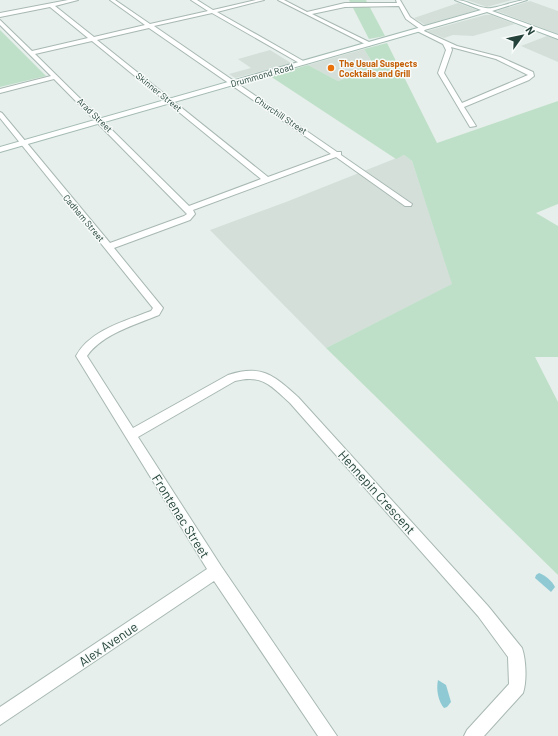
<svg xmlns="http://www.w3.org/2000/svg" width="558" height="736" viewBox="0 0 558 736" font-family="Barlow,sans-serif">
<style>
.built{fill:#d4dfda}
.green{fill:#bfe0c8}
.water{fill:#8ec9d4}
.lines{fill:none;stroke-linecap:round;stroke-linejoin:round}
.street-casing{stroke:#a8b8b2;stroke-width:2}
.secondary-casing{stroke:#a4bbb3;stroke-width:2}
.street{fill:#fff;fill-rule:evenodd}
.secondary{fill:#fff;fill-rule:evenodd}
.food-dot{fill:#e8710a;stroke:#f7fbf9;stroke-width:1.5}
.labels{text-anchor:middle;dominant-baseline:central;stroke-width:3;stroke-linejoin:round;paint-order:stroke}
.far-food-label{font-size:9px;font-weight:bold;fill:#c56008;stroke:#f7fbf9;text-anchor:start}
.far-street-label{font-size:9px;fill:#24423a;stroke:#f7fbf9}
.near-street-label{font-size:13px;fill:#24423a;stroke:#f7fbf9}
</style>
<rect width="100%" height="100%" fill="#e6efeb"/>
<!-- built -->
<g class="built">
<path d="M467,0H512L487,7Z"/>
<path d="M530,1L558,11V34L497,11Z"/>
<path d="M458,3L477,10L425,25L414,18Z"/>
<path d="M485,15H491L515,24L473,36L453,35L444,38L427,31Z"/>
<path d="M547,36L558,40V62L521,46Z"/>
<path d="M364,49L372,62L357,67L366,72L338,81L308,65Z"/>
<path d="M270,50L291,63L235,78L229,74L251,68L238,59Z"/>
<path d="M404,155L412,161L453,284L326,348L210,230L286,202Z"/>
</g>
<!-- green -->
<g class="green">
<path d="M349,0H366L385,36L369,39Z"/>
<path d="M0,30L46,76L0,87Z"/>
<path d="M387,43L437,143L558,101V204L536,213L558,226V357H535L558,402V575L326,348L452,284L412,161L404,155L396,159L270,76L308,65L338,81L365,72L357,67L372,62L364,49Z"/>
</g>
<!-- water -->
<g class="water">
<path d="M539,573C545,575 552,581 555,587L551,592L535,578L536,575Z"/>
<path d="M438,680L446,685L451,702L447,707L444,708C438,701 436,689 438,680Z"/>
</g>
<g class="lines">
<!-- street casing -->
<g class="street-casing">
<g id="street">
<path d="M68,0H78L55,6L94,37L145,25L110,0H115L150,24L208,11L191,0H197L213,10L256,0H264L217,12L305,62V64H301L212,13L154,26L337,152H341V155L412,204L411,206H405L336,157L193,210L195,214L190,220L114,248L163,308L159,315C135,325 102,334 87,356L133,428L228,375C262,364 273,375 298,397L488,606L522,648C526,660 527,681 523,693L484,736H464L467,730L509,684L508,657L478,616L290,403C271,386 263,374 235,381L138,437L221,566L337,736H318L214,581L0,725V707L207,569L76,356C90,330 125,321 151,311L153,308L0,118V112L2,113L110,243L184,216L187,214L54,79L0,93V89L51,76L0,25V20L32,51L88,38L50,7L0,17V13ZM149,28L331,154L268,177L97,40ZM92,41L261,179L189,206L35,54Z"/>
<path d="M278,0H284L307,12L345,3H397L396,0H400L410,17L426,28L424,31L457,46L500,57L533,72L534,76L529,80L464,107L476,126L470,127L438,73L446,50L443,44L417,31V29H420L406,19L399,6L345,7L312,14L371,43L369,46ZM451,47L496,59L528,75L462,103L444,73L452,50Z"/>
</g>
</g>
<!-- secondary casing -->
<g class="secondary-casing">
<path id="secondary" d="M455,0C467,0 475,7 486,8C495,10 514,0 527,0L492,11L558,35V39L487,12L0,152V147L481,10Z"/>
</g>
<!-- street -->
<use href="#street" class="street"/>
<!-- secondary -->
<use href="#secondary" class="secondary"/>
</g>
<!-- markers -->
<circle class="food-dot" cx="331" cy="68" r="4"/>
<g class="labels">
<!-- far-food labels -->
<g class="far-food-label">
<text x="339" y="63">The Usual Suspects<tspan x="339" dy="10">Cocktails and Grill</tspan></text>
</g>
<!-- far-street labels -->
<g class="far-street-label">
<text transform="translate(262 75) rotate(-16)">Drummond Road</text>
<text transform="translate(159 92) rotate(39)">Skinner Street</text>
<text transform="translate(95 115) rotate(44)">Arad Street</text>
<text transform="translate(281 115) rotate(34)">Churchill Street</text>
<text transform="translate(84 218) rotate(50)">Cadham Street</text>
</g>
<!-- near-street labels -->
<g class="near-street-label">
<text transform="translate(377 492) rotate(48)">Hennepin Crescent</text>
<text transform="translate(181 516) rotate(58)">Frontenac Street</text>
<text transform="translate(108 644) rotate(-34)">Alex Avenue</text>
</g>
</g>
<!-- north arrow -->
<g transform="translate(522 36) rotate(57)" stroke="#f7fbf9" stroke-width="3" paint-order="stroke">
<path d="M0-3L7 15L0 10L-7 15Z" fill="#24423a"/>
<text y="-6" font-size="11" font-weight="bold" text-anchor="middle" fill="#24423a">N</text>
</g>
</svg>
